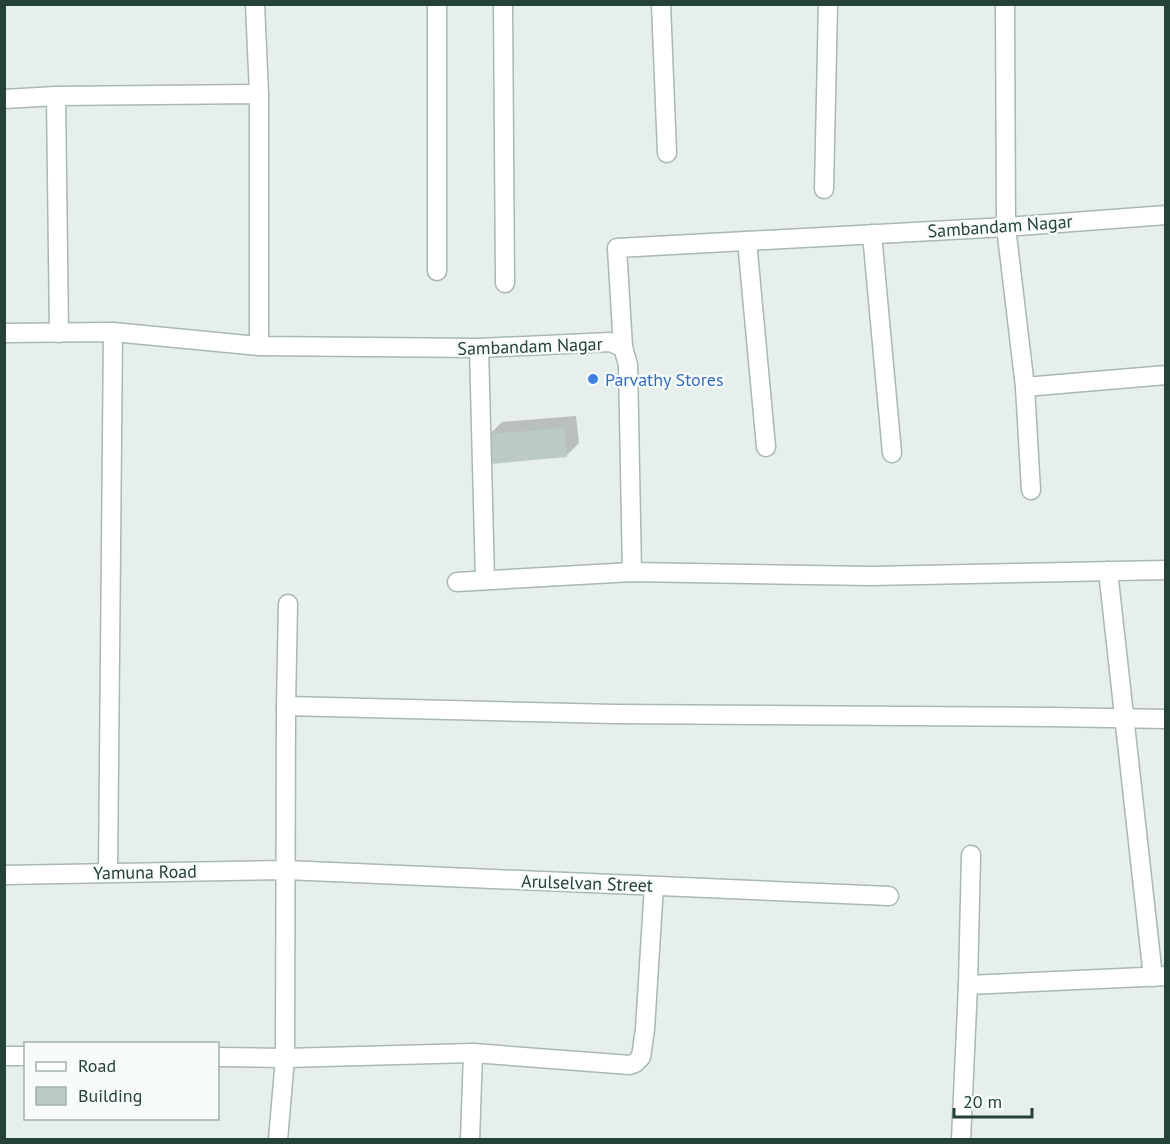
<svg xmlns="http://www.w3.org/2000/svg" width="1170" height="1144" viewBox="0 0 1170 1144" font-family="'PT Sans',sans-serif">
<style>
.shadow{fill:#0003}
.building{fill:#bbcac4}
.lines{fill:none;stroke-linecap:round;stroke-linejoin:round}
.street-casing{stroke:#a8b8b2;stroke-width:21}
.street{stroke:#fff;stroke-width:18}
.shop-dot{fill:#3f7fe0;stroke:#f7fbf9;stroke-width:2}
.labels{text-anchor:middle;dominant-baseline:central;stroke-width:4.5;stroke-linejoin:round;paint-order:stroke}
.street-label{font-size:18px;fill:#24423a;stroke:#f7fbf9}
.shop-label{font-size:18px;fill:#366cbe;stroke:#f7fbf9;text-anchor:start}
</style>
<rect width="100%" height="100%" fill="#e6efeb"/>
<!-- shadow -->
<path class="shadow" d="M576,416L579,443L566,456L489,435L502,422Z"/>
<!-- building -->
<path class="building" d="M564,428L567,457L490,464L488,434Z"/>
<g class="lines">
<!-- street casing -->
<g class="street-casing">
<g id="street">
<path d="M255,4L259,94"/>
<path d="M437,4V271"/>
<path d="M503,4L505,283"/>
<path d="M661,4L667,153"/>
<path d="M1005,4L1006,227L1025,387L1031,490"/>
<path d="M56,96L59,333"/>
<path d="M4,99L56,96L259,94V346"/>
<path d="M824,189L828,4"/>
<path d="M872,234L892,453"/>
<path d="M747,241L766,447"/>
<path d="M4,333L113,332L259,346L479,348L610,342L623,347L617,248L1006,227L1166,215"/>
<path d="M623,347L628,365L632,572"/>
<path d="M479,348L485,580"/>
<path d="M1025,387L1166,375"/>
<path d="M1108,571L1153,977"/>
<path d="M457,582L632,572L871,576L1166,570"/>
<path d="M286,706L288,604"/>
<path d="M108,872L113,332"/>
<path d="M4,875L286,870L889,896"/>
<path d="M968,985L1166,976"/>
<path d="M4,1056H26"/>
<path d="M218,1057L285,1058L473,1053L630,1065L635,1063L641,1057L645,1029L654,886"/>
<path d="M278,1140L285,1058L286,706L615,714L1051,717L1166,719"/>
<path d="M470,1140L473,1053"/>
<path d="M961,1140L968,985L971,855"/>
</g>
</g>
<!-- street -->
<use href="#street" class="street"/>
</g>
<!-- markers -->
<circle class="shop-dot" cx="593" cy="379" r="6"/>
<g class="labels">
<!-- street labels -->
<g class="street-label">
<text transform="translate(1000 226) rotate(-4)">Sambandam Nagar</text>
<text transform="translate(530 346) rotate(-2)">Sambandam Nagar</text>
<text transform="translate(145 872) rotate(-1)">Yamuna Road</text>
<text transform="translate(587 883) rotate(2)">Arulselvan Street</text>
</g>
<!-- shop labels -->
<g class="shop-label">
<text x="605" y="379">Parvathy Stores</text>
</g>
</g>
<!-- border -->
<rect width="1170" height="1144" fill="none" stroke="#24423a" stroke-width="12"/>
<!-- legend -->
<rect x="24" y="1042" width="195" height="78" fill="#f7fbf9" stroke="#a3b1ad" stroke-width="1.5"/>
<rect x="36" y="1062" width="30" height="9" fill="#ffffff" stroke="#a3b1ad" stroke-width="1.5"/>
<text x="78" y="1072" font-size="18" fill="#24423a">Road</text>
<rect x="36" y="1087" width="30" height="18" fill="#bbcac4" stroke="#a3b1ad" stroke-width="1.5"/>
<text x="78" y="1102" font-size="18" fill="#24423a">Building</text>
<!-- scale -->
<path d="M954 1108v9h78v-9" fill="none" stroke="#24423a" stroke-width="3"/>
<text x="963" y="1108" font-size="18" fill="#24423a" stroke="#f7fbf9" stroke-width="4.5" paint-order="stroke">20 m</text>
</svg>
